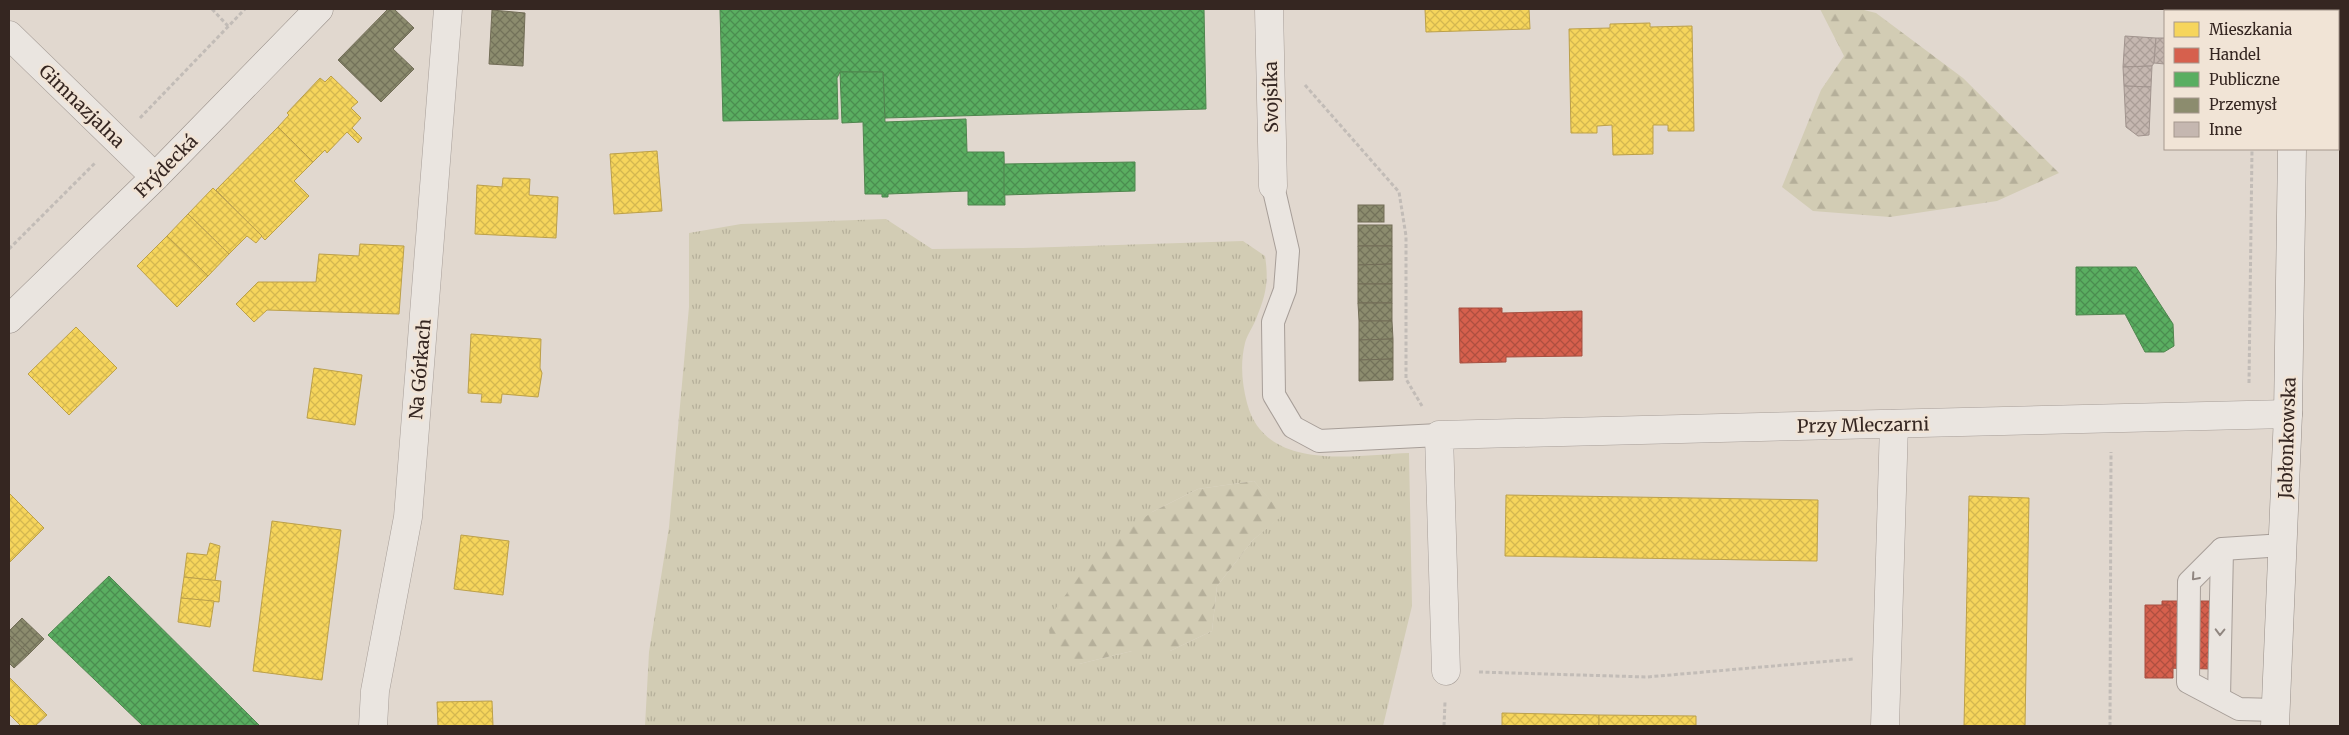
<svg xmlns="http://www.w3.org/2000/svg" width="2349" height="735" viewBox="0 0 2349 735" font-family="Merriweather,serif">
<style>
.grass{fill:url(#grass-tufts);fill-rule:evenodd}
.forest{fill:url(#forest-firs)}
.homes{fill:url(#homes-cross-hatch);stroke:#bca04a}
.shops{fill:url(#shops-cross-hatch);stroke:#a64f40}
.public{fill:url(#public-cross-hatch);stroke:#4f854e}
.industry{fill:url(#industry-cross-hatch);stroke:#726d57}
.building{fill:url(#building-cross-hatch);stroke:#a1948e}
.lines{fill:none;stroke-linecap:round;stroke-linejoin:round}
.lane-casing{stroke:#a79e98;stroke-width:24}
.street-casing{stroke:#a79e98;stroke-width:29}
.secondary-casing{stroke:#978e88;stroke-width:29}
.path{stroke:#c2bcb7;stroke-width:3;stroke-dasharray:4 2.5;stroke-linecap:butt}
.lane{stroke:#eae5e0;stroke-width:22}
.street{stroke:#eae5e0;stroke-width:28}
.secondary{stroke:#eae5e0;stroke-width:28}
.oneway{stroke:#908680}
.labels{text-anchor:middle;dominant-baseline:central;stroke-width:5;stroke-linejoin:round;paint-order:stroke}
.street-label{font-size:18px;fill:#352621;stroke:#f1e4d6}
</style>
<defs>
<pattern id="grass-tufts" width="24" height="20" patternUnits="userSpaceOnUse" patternTransform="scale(1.25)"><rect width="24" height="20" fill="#d2ccb4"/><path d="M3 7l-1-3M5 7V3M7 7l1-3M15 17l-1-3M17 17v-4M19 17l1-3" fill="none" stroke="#b5af9a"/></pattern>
<pattern id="forest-firs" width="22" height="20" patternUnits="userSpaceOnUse" patternTransform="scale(1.25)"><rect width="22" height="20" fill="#d2ccb4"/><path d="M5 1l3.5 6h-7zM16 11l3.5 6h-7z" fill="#b5af9a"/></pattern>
<pattern id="homes-cross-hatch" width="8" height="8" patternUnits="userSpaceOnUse" patternTransform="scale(1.25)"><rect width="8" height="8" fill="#f6d55c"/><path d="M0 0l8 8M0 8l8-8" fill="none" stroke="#d4b750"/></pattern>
<pattern id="shops-cross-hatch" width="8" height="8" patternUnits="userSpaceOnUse" patternTransform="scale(1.25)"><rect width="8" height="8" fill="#d6604d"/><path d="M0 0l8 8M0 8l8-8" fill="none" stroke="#ae4f40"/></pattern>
<pattern id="public-cross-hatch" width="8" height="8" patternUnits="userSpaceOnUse" patternTransform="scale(1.25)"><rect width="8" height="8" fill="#5aae61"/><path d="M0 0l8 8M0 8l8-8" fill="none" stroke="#4b8d50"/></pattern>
<pattern id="industry-cross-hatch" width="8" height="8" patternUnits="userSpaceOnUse" patternTransform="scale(1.25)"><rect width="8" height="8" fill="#8c8c6e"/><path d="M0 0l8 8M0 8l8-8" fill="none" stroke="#73725a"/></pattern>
<pattern id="building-cross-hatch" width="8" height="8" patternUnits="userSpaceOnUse" patternTransform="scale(1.25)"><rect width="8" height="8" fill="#c5b7b0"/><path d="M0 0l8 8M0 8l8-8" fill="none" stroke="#aa9d97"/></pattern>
</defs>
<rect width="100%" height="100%" fill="#e1d8cf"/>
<!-- grass -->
<path class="grass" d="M886,219L932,249L1023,248L1243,241L1265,256C1269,281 1266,295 1256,319C1253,327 1247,335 1245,343C1240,364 1242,383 1247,403C1265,473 1355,455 1409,453L1412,606L1383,726H645L649,652L669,527L689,307V233L741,224ZM1254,481L1282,515L1253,540L1217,586L1212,631L1170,651H1132L1079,664L1152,512L1198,489Z"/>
<!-- forest -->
<g class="forest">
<path d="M1820,9H1860L1876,13L1963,78L2059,173L1997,201L1890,217L1813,211L1782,187L1821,90L1844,56Z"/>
<path d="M1254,481L1283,515L1253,540L1217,586L1212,631L1170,651H1132L1079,664L1051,648L1048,619L1094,556L1152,512L1198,489Z"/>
</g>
<!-- homes -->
<g class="homes">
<path d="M1425,9H1529L1530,29L1426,32Z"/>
<path d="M1650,23V27L1692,26L1694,131H1668V125H1653V154L1613,155L1612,125L1597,126V133H1571L1569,29L1610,28V24Z"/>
<path d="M331,76L358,102L351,108L361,118L352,128L362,138L358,143L347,132L327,153L325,150L313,162L278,127L289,115L287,113L320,78L325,82Z"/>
<path d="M278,127L313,162L294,181L309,196L265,240L216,190Z"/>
<path d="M657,151L662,211L614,214L610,154Z"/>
<path d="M503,178L530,179L529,195L558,197L556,238L475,234L477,185L502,187Z"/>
<path d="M213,188L262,236L256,243L247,236L229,254L188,214Z"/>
<path d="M188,214L229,254L208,276L167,236Z"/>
<path d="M167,236L208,276L177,307L137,266Z"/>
<path d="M360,244L404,246L399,314L267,310L254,322L236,304L258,282H316L319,254L359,256Z"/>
<path d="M76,327L117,368L69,415L28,374Z"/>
<path d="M471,334L541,339L540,368L542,373L538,397L502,394L501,403L481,402L482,394L468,393Z"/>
<path d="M314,368L362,375L355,425L307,418Z"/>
<path d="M9,493L44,528L9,563Z"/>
<path d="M1506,495L1818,500L1817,561L1505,556Z"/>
<path d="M1969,496L2029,498L2025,726H1964Z"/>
<path d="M272,521L341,530L322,680L253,671Z"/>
<path d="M461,535L509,541L503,595L454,589Z"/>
<path d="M210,543L220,546L215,581L184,577L187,553L207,555Z"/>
<path d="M184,577L221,581L219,602L181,598Z"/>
<path d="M181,598L214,601L210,627L178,622Z"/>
<path d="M9,677L47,715L35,726H21L9,714Z"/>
<path d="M492,701L493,726H438L437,702Z"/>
<path d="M1502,713L1599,715V726H1502Z"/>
<path d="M1599,715L1696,716V726H1599Z"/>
</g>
<!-- shops -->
<g class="shops">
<path d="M1459,308H1502V313L1582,311V356L1506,357V362L1460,363Z"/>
<path d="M2162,601H2216L2213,669L2162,668Z"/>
<path d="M2145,605H2170V656H2173V678H2145Z"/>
</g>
<!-- public -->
<g class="public">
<path d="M720,9H1204L1206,109L885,118L883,72H840L837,78L838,119L723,121Z"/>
<path d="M840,72H883L885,122L966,119L967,152H1004L1005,205H968V191L888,194V197H882V194H865L863,122L842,123Z"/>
<path d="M1135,162V191L1004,195V164Z"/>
<path d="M2076,267H2136L2173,324L2174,346L2164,352H2145L2125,314L2076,315Z"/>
<path d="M109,576L260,726H143L48,635Z"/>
</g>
<!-- industry -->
<g class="industry">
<path d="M388,9H394L414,28L393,49L414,69L381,102L338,60Z"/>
<path d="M492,10L525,13L523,66L489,64Z"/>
<rect x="1358" y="205" width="26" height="17"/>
<rect x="1358" y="225" width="34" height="21"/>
<path d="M1358,246H1392V264L1358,265Z"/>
<path d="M1392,264V284H1358V265Z"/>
<rect x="1358" y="284" width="34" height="19"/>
<path d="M1358,303H1392V321H1359Z"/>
<path d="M1359,321H1392L1393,339L1359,340Z"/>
<path d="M1393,339V359L1359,360V340Z"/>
<path d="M1393,359V380L1359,381V360Z"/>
<path d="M22,618L44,639L29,654L9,635V631Z"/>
<path d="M9,635L29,654L14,668L9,663Z"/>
</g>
<!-- building -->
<g class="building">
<path d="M2125,36L2156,38L2154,63L2152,66L2123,67Z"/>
<path d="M2156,38H2165V64L2154,63Z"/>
<path d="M2152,66L2151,87L2124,86L2123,67Z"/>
<path d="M2124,86L2151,87L2149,135L2138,136L2126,127Z"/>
</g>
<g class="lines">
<!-- lane casing -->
<g class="lane-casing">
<g id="lane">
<path d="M1273,186L1288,251L1285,290L1273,322L1274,395L1293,427L1319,441L1439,435"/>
<path d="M2219,698L2222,549"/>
<path d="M2275,710L2239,709L2188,682L2189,582L2222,549L2284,545"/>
</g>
</g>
<!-- street casing -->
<g class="street-casing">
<g id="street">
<path d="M1269,9L1273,186"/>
<path d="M9,35L155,177"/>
<path d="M1446,671L1439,435L2288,414"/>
<path d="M373,726L375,691L408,517L448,9"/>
<path d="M1885,726L1894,424"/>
</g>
</g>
<!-- secondary casing -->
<g class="secondary-casing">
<g id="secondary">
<path d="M2295,11V9"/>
<path d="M9,319L155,177L319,9"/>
<path d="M2275,726L2288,414L2292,149"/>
</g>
</g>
<!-- path -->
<g class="path">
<path d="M212,9L228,26"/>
<path d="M2254,11V9"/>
<path d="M1305,85L1399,192L1406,236V379L1422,406"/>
<path d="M140,118L245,9"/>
<path d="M9,249L95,163"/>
<path d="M2249,383L2252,149"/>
<path d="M1479,672L1647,677L1854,659"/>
<path d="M1444,726L1445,702"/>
<path d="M2110,726L2111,452"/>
</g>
<!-- lane -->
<use href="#lane" class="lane"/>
<!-- street -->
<use href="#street" class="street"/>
<!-- secondary -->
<use href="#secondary" class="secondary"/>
</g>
<!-- one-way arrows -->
<defs><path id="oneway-chevron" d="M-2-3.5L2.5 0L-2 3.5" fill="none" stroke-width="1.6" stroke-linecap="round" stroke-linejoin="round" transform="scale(1.25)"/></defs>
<g class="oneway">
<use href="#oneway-chevron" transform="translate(2195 577) rotate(131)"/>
<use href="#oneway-chevron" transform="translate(2220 632) rotate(91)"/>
</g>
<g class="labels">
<!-- street labels -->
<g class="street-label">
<text transform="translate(1271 97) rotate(-91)">Svojsíka</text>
<text transform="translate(82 106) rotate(44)">Gimnazjalna</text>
<text transform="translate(166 166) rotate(-45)">Frýdecká</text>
<text transform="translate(420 369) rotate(-85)">Na Górkach</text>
<text transform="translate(1863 425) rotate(-1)">Przy Mleczarni</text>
<text transform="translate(2287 438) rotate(-88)">Jabłonkowska</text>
</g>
</g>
<!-- border -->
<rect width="2349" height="735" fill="none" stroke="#352621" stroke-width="20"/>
<!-- legend -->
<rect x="2164" y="10" width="175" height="140" fill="#f1e4d6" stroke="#a6988e"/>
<rect x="2174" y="22" width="25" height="15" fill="#f6d55c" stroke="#a6988e"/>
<text x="2209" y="35" font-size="15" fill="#352621">Mieszkania</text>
<rect x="2174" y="48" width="25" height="15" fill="#d6604d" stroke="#a6988e"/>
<text x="2209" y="60" font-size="15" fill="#352621">Handel</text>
<rect x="2174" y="72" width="25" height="15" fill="#5aae61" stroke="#a6988e"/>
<text x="2209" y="85" font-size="15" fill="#352621">Publiczne</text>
<rect x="2174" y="98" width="25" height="15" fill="#8c8c6e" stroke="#a6988e"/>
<text x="2209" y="110" font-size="15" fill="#352621">Przemysł</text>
<rect x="2174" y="122" width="25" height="15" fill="#c5b7b0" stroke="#a6988e"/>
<text x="2209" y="135" font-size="15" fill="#352621">Inne</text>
</svg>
